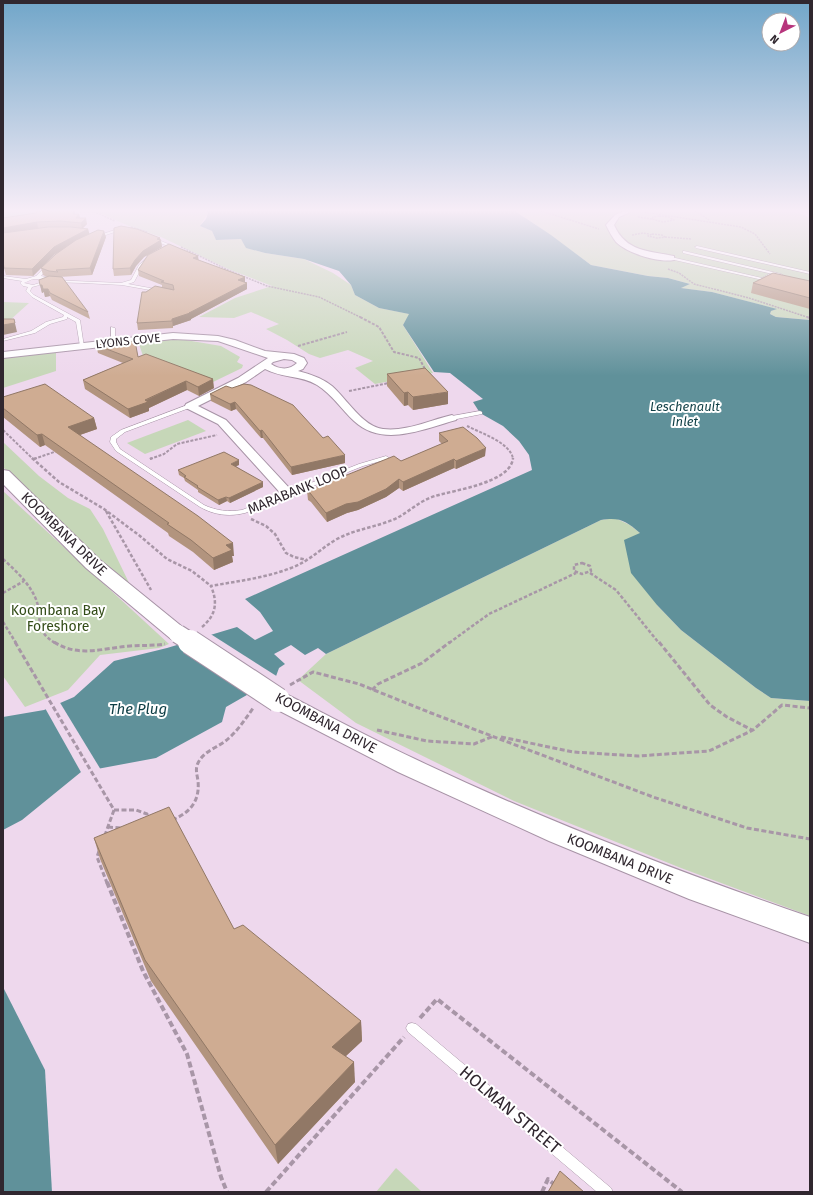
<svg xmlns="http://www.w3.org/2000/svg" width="813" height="1195" viewBox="0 0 813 1195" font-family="'Fira Sans',sans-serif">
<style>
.green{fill:#c6d7b8}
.water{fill:#60919a}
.pier{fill:#eed8ed}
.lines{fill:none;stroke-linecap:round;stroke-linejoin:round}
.lane-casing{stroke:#a793a6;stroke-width:1}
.street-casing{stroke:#a793a6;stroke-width:2}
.secondary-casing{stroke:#a793a6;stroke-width:2}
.path-far4{stroke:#a896a7;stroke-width:1.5;stroke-dasharray:2 1;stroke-linecap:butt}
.path-far3{stroke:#a896a7;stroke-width:2;stroke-dasharray:3 1.5;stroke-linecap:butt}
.path-far2{stroke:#a896a7;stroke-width:2.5;stroke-dasharray:3.5 2;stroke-linecap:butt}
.path-far1{stroke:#a896a7;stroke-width:3;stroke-dasharray:5 2.5;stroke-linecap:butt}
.path{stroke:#a896a7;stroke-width:4;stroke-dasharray:6 3;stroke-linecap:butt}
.lane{fill:#fff;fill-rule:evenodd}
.street{fill:#fff;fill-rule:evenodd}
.secondary{fill:#fff;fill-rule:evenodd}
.secondary-bridge-far1-casing{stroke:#a793a6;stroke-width:20;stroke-linecap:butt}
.secondary-bridge-casing{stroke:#a793a6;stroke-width:26;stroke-linecap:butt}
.secondary-bridge-far1{stroke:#fff;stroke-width:18}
.secondary-bridge{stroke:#fff;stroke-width:24}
.wall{fill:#b2947e;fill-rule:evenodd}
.shaded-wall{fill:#917866}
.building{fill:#cfac92;stroke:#917866}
.labels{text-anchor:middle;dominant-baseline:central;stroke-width:4;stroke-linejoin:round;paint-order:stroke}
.far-street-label{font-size:12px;fill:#30272f;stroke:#fff}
.far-water-label{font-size:13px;font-style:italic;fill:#0e3e45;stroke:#fff}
.street-label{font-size:14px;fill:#30272f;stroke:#fff}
.park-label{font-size:14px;fill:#344d19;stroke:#fff}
.water-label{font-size:15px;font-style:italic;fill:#0e3e45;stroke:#fff}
.near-street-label{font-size:17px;fill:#30272f;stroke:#fff}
</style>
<rect width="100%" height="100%" fill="#eed8ed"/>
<!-- green -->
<g class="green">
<path d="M3,209H52L3,221Z"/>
<path d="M91,209H204L208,213L200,226L212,231L216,240L241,239L247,248L265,253L304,259L333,273L351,285L355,295L379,308L410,314L403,325L433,373L375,384L355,368L373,361L348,350L320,358L309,354L287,340L266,329L279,324L251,312L234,318L199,317L235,298L272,286L228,269L161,237L129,226Z"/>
<path d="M512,209H777L802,214L810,218V320L776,317L770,314L771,311L776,309L712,292L680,288L690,284L668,278L648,276L591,265L532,222Z"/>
<path d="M3,302L29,303L8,322H3Z"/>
<path d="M166,339H180L221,346L240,357L237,362L243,365L242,368L213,382L143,356L139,344Z"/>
<path d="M56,351V371L3,388V358Z"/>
<path d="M188,420L206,431L145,454L127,443Z"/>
<path d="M3,442L39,476L68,498L90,509L103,529L131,587L95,560L3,467Z"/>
<path d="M3,491L169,644L159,648L100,655L68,690L25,707L3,676Z"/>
<path d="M615,518L630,525L640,533L657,605L681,630L756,688L771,698L810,701V916L681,868L514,801L356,723L298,680L326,654L601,520Z"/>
<path d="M396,1168L422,1192H376Z"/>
</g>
<!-- water -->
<g class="water">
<path d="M204,209H512L551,235L591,265L648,276L668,278L690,284L681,288L712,292L777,309L771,311L770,314L776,317L810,320V701L771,698L756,688L681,630L657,605L631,573L624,540L640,533C626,521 620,517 601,520L326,654L318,648L305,655L291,645L274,654L285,664L279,668L275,679L226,707L222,722L156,758L81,772L22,820L3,830V717L44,710L74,697L114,661L167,648L237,627L255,640L273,631L260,612L245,599L532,470L529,455L519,441L503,426L480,413L473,402L483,399L450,373L434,372L403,325L409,314L379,308L355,295L351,285L339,271L304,259L265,253L246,248L241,239L216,240L212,231L200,226L206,219L208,213Z"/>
<path d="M3,987L45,1070L52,1192H3Z"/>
</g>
<!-- pier -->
<g class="pier">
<path d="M209,633L278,677L277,680L252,694L177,643Z"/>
<path d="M59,701L101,770L82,774L45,708Z"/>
</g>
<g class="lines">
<!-- lane casing -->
<g class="lane-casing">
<g id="lane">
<path d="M121,228L124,229L97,238L94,237Z"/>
<path d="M152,238H154L173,246L167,250H165V248L168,246L152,240Z"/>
<path d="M697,246L810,272V274L696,248L695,247Z"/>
<path d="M684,251L781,274L783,275L781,276L683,253V251Z"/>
<path d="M152,254L155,255L142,267L134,282L128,284L161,290V292L122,285L83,283L51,282L32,287L30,291L34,295L80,320L84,347L80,346L76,322L67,317V319L50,324L35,333L3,341V339L31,331L46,322L63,317L64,315L32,297L26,291L28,287L23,286L20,283L22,281L3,278V276L26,279L36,276L48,264L50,265L41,276L46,277L50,280L121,283L131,280L139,265ZM33,279H44L46,281L33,285L24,283Z"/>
<path d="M671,257L762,278L769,274L772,275L763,280L670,259L669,258Z"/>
<path d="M111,327L115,328V342L113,343L111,342Z"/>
<path d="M190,404L192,405V407L125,432L116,439V442L120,449L204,505C217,511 228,512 242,510L359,464L386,456L389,458L388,459L363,466L245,513C229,517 214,515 200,507L116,451L110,442L111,437L121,430Z"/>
<path d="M480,411L482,412V414L452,420L449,418L452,416Z"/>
<path d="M412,1023L416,1024L611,1188L613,1192H597L408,1032L406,1028L408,1024Z"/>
</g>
</g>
<!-- street casing -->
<g class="street-casing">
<g id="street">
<path d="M628,209H637L619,217L614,225C626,252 649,251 674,256V260C658,263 627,253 616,242C612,237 609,231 606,225L615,215Z"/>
<path d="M173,333L218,336L235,340L265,351L294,354L304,358L307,363L303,369L298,371C310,374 322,378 332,386C346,398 363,427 383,429C406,432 430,420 452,415L457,418L456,420C423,429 383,448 354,421C342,410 332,394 317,385C301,375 281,378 265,369L246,382L198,406L226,420L292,491L294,494L292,497H284L218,424L186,408L185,406L186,404L238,378L268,358L218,341L173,339L3,358V352ZM284,359L292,360L297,363C290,370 280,370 271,364L273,362Z"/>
</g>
</g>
<!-- secondary casing -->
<g class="secondary-casing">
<g id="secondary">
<path d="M3,470L9,471L100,560L185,629L188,634L185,639L178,641L171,639L86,568L3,484Z"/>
<path d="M278,692L286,694C329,716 372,739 415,759C543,820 676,871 810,917V943L689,899L549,841L398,772L270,706L267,700L270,694Z"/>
</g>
</g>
<!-- path-far4 -->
<g class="path-far4">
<path d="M88,209L115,221"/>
<path d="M535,209L599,229"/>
<path d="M693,209L709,220"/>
<path d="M644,212L741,227L755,234L770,254"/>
<path d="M659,216L669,217L674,220L663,222L652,219L653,217Z"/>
<path d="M638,217L652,219"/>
<path d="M131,227L147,232"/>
<path d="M652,234L662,235L665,237L657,238L648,236Z"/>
<path d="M632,235L643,233L649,234"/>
<path d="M665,237L691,239"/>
<path d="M181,247L228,270L267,286L319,297L362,318"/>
<path d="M668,269L679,273L694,284L749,298L810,318"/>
</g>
<!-- path-far3 -->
<g class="path-far3">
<path d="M360,317L379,327L394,352L419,358L425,369"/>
<path d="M807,317L810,318"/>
<path d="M298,346L347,332"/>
<path d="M349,391L389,383"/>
<path d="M467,426C481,433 511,443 513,459"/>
<path d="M3,430L33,459"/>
<path d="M34,459L57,451"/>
<path d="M150,459L164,454L177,444L217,435"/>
</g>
<!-- path-far2 -->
<g class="path-far2">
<path d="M32,458L59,482L104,509L140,536L167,559L192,571L211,586"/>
<path d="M34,459L36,458"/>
<path d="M150,459L152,458"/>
<path d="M106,511L151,590"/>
<path d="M251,519L266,526L275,534L286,553L294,557L307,560"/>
<path d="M3,559C15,570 28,582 35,597C44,616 32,629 55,643"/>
<path d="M582,563L590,566L591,571L582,574L574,571V565Z"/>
<path d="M590,573L616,590L659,643"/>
<path d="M3,593L24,581"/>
<path d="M3,622L16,643"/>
<path d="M202,627C216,615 218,603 211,586C238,581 265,578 291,568C310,561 321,548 337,539C356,529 376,527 395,519C409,512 419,501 435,496C454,490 511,483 513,458"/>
<path d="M449,643L489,614L576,573"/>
</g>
<!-- path-far1 -->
<g class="path-far1">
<path d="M15,642L114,810L105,835"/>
<path d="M54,642C79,658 103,648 130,646C142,645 153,646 165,644"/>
<path d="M659,642L710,705L727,717L752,730"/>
<path d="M290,685L313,672L359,684L431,713L653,797L747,828L810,839"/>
<path d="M372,690L378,684L422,663L450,642"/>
<path d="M377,730L427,741L474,744L494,736"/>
<path d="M501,737L573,752L638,756L709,751L753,730L782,705L810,708"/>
<path d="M114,810H136L147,814V817"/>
<path d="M172,820C190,813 200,801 198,781C197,774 195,769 198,763C204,750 220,747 229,738C239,729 246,718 254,707"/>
<path d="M108,827L121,828"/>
<path d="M99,851L97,857L107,883"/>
</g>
<!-- path -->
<g class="path">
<path d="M107,882L143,971L187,1054L221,1177L227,1192"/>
<path d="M420,1018L437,999L682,1192"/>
<path d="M266,1192L404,1037"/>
<path d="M542,1192L548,1179L555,1185"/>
</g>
<!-- lane -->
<use href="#lane" class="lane"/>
<!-- street -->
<use href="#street" class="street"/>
<!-- secondary -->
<use href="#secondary" class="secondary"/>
<!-- secondary-bridge-far1 casing -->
<g class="secondary-bridge-far1-casing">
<path id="secondary-bridge-far1" d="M178,634L192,643"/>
</g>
<!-- secondary-bridge casing -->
<g class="secondary-bridge-casing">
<path id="secondary-bridge" d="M190,642L278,700"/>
</g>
<!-- secondary-bridge-far1 -->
<use href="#secondary-bridge-far1" class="secondary-bridge-far1"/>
<!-- secondary-bridge -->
<use href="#secondary-bridge" class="secondary-bridge"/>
</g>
<!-- wall -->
<g class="wall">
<path d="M75,211V214H79L80,218L87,224L83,228L88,229L89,234L106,237L92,275L59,277L88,312L90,319L52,300L50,296L45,297L44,292L42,293L39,280L47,277L43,275L41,268L33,276L6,275L4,268L3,218ZM59,252L41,268L55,254Z"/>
<path d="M160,238L162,247L144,257L136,266L131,275L114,276L113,269Z"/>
<path d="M198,256V260L245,277V282L247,283V289L191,319V320L173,326V328L138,330L137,323L146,292L162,287V285L139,276L138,270Z"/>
<path d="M810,281V309L751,293L753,283Z"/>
<path d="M96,345L138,357L214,388L199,396L187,390L149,408V411L130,418L85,389L83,380L123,363L98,353Z"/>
<path d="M387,374L448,404L413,410L408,405L404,406L387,386Z"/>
<path d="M226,386L345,463L292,475L263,438H261L236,409L231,411L211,401L210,394Z"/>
<path d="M3,397L94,418L97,429L80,435L234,556H232L233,562L214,570L193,552L169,536L168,533L45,445L40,447L3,417Z"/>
<path d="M439,433L485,456L456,469L454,468L403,491L399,488L386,497L358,510L347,513L327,522L311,502L308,500L307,491L401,461L442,444L439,441Z"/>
<path d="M239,465L236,466L263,487L230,503L227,501L219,505L198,492V490L185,481L184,478L179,475L178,470Z"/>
<path d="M94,838L234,929L361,1021L362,1041L346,1056L355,1082L278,1164L151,981L100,859Z"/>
</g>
<!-- shaded-wall -->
<g class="shaded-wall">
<path d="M74,209H75V211L74,220L73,214Z"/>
<path d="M79,214L80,220L76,218Z"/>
<path d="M86,218L87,224L82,229L81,223Z"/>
<path d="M37,222L38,228L3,235V228Z"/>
<path d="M88,229L90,236L55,254L33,276L32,269L54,247Z"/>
<path d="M104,231L106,237L92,275L90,268Z"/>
<path d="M160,238V241L161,240L162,247L144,257L136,266L131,275L130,268L135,260L143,251L157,239Z"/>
<path d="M198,256L199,262L193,258Z"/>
<path d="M245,277V283L238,280Z"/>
<path d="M247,283V289L191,319V320L173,326V328L172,319L189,313Z"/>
<path d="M40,285H42L48,289L50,296L45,297L44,292L42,293Z"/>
<path d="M14,319L17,332L3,335V325Z"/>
<path d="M213,379L214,388L199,396L198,387Z"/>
<path d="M186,381L187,390L149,408V411L130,418L128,409Z"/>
<path d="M408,392V405L404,406V393Z"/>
<path d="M448,392V404L413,410V397Z"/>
<path d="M235,402L236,409L231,411L230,404Z"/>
<path d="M94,418L97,429L71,438L68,427Z"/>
<path d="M262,430L263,438H261L260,431Z"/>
<path d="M42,434L45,445L40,447L37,435Z"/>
<path d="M486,448L485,456L456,469V461Z"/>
<path d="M345,455V463L292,475L291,467Z"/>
<path d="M454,459V468L403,491V482Z"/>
<path d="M239,460V465L232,468L231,464Z"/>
<path d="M399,479V488L386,497L358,510L347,513L327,522L326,513Z"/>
<path d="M263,482V487L230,503L229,498Z"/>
<path d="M226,497L227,501L219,505L218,500Z"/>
<path d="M233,543L234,556H232L233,562L214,570L213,558L226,545Z"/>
<path d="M361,1021L362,1041L334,1067L332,1047Z"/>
<path d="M354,1062L355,1082L278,1164L275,1145Z"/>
</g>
<!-- building -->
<g class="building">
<path d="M38,209H74L73,214H79L76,218H86L81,223L60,221L37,222L3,228V218L36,213Z"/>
<path d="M121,226L137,229L160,238L157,239L161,240L143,251L135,260L130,268L113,269L114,228Z"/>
<path d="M48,227H71L88,229L54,247L32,269L4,268L3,261V233Z"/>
<path d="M98,230L104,231L90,268L56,270L58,272L49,271L41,268L56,254L76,240Z"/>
<path d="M169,244L198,256L193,258L245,277L238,280L247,283L189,313H190L172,319V321L137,323L142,292H146L155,286L174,290L173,285L161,282L164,281L138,270L148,255Z"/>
<path d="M773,273L810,281V298L753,283Z"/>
<path d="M49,276L62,277L88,312L50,293L48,289H43L42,285H40L39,280Z"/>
<path d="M3,319H14L15,323L3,325Z"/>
<path d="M135,341L138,357L146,354L213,379L198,387L186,381L145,400L148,402L128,409L83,380L133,359L96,345Z"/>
<path d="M425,368L448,392L413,397L408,392L404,393L387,374Z"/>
<path d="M45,384L94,418L68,427L198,516L233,543L226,545L232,550L213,558L191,540L167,524L169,523L42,434L37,435L3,408V397Z"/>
<path d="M244,384L251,385L293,405L323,438L328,436L345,455L291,467L262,430L260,431L235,402L230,404L210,394L226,386L232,388Z"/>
<path d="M463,427L477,438L486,448L456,461L454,459L403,482L399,479L386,489L358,502L346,504L326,513L310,493L307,491L394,456L401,461L448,441L439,433Z"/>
<path d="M224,452L239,460L231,464L263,482L229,498L226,497L218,500L197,487L198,486L184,477L186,476L178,470Z"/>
<path d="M169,807L234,929L243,925L361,1021L332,1047L354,1062L275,1145L145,960L94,838Z"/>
<path d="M560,1171L584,1192H548Z"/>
</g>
<!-- sky -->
<linearGradient id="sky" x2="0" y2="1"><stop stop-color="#71a6c9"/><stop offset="0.56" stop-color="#f7edf7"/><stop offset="1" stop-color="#f7edf7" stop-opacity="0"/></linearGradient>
<rect width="813" height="376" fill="url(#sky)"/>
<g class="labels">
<!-- far-street labels -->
<g class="far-street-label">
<text transform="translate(128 341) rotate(-6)">LYONS COVE</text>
</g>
<!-- far-water labels -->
<g class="far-water-label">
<text x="685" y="406">Leschenault<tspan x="685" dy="15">Inlet</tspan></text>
</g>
<!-- street labels -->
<g class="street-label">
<text transform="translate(298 490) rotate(-22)">MARABANK LOOP</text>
<text transform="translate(64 534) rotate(44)">KOOMBANA DRIVE</text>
<text transform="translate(326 723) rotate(28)">KOOMBANA DRIVE</text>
<text transform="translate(620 859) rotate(22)">KOOMBANA DRIVE</text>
</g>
<!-- park labels -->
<g class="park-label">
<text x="58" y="610">Koombana Bay<tspan x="58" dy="16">Foreshore</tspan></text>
</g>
<!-- water labels -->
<g class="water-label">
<text x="138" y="709">The Plug</text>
</g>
<!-- near-street labels -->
<g class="near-street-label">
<text transform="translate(510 1110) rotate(40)">HOLMAN STREET</text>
</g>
</g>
<!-- border -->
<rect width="813" height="1195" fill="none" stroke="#30272f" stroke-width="8"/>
<!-- north arrow -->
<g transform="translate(781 32) rotate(222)"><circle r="19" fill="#ffffff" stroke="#aca9ac"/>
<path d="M0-3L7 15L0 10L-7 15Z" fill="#b7347c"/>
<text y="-6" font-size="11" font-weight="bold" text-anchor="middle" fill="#30272f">N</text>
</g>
</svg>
